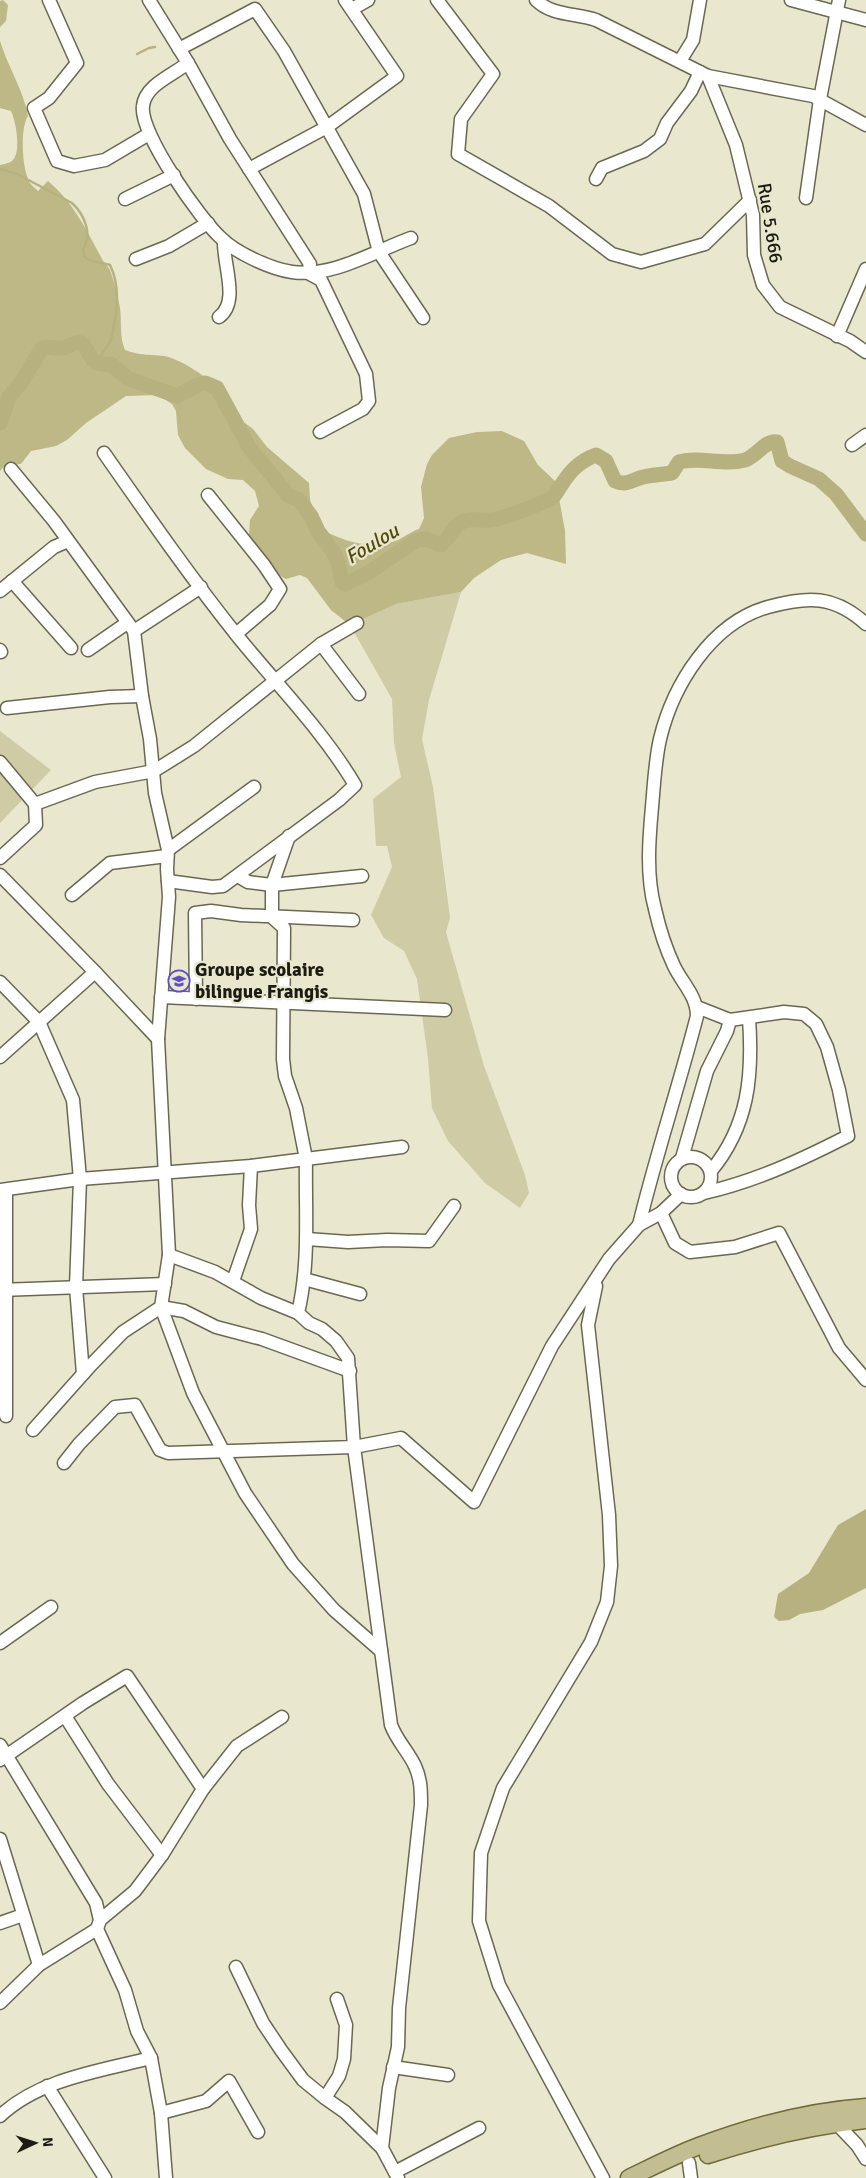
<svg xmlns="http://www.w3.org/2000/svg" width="866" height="2178" viewBox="0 0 866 2178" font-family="Signika,sans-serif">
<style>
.green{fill:#cecba5}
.forest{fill:#bdb885}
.water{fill:#b6b17e}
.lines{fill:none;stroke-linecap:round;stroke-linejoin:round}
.stream{stroke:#b6b17e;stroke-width:2.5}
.river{stroke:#b6b17e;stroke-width:15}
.minor-casing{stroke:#6a6852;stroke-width:15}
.major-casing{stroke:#6f6937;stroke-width:19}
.minor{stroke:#fff;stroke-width:12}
.major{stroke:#c3be92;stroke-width:16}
.labels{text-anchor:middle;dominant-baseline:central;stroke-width:4.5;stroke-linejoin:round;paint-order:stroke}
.street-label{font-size:19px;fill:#1d1c13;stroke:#e9e7ce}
.poi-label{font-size:19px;font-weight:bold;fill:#1d1c13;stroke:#e9e7ce;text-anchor:start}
.water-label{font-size:20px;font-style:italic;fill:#514a0b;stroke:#e9e7ce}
</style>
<rect width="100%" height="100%" fill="#e9e7ce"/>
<!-- green -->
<g class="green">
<path d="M461,592L429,700L422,739L433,787L450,918L446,932L484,1066L525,1175L529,1193L520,1208L485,1183L448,1141L432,1108L428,1058L417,979L404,951L384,938L371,915L392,867L387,846H376L373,799L401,777L394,743L392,699L350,625L396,604Z"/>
<path d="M0,731L51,770L0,823Z"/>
</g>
<!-- forest -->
<g class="forest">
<path d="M3,0L8,5L6,21L0,27V1Z"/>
<path d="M0,41C8,67 23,89 28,116C20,128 22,165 28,179C29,184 35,188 38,191L48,181C73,202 86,229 101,257C103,262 107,265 110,270C114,281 118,296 120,308C122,322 119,336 125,350C142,356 148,354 164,356C178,358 213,379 219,392C221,396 222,403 223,407L253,429L267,447L309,483L310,500L321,529C343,541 367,549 392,542C403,539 409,532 419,529L424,518L421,487L427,464L432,455L449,438L477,432L502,431L524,441L538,465L556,482L565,531L566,564L527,553L501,560L474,578L461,592L396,604L350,625L331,610L307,578L300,575L286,579L269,570L249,535L250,520L259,506L255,491L243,480L228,479L206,469L185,448L178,435L176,411L172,404L158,395L126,396L86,423L67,440L56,446L31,451L21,464L5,465L0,471V165C5,164 12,163 15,157C20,146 16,122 11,111L0,108Z"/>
</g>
<!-- water -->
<path class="water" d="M866,1509V1588L823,1610L800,1614L789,1620L779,1621L774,1617L778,1594L809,1573L838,1525Z"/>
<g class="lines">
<!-- stream -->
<g class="stream">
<path d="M137,54L149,48L155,47"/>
<path d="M0,169L17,174L72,203C84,214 93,234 83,249L84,256L89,260L110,265C121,287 117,316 111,339C109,347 103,349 101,356L103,365"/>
</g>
<!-- river -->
<path class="river" d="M0,423L9,397L22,381L42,348C50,346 55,349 63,348C70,347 74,341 82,343C93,356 89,366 111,364L127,378L177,396L200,384L205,383L217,388L249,447L288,495L299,500L311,516L318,531L334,553L338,562L342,582L345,584L368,573L417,540L427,539L440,545C450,539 453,525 464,521C473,518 482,521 491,520C499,520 547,502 553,497C556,494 559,488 562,484C571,470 580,461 596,455L606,461L615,481C626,486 632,480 643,477C652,475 663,474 672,473L679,462C700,456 723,466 745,460C757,456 766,439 777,442L782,461L790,466L819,479L836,494L866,534"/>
<!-- minor casing -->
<g class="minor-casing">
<g id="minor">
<path d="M49,0L77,63L49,98L34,108L57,161L74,166L105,160L149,134"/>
<path d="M149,0L188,63L230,139L310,264L308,273L321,280L366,374L369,401L363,409L320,432"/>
<path d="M437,0L493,74L461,119L458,154L549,206L612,254L641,262L705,244L750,200"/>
<path d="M536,0C552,16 575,13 596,20L708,76L736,145L753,215L754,255L763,285L780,307L850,341L866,352"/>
<path d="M791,0L866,20"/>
<path d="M352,9L368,0"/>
<path d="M179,49L255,9L284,51L364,194L379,252L423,318"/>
<path d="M680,61L693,40L700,0"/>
<path d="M188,63C173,75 145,85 143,106C139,133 201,220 221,238C236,253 271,269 292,272C332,278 375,251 411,238"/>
<path d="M708,76L813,96L866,125"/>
<path d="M249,169L327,127L397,76L345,0"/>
<path d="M596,179L602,168L644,151L660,139L667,123L691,91L700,72"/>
<path d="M806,198L820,99L839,0"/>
<path d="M125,199L174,175"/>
<path d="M136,259L169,246L208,223"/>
<path d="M219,317C240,302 223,265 224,241"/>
<path d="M837,336L866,269"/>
<path d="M852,445L866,435"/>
<path d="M104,453C148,516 191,578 239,638C278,686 323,731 355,785L339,800L223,886L212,887L168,881"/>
<path d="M11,469L54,521L134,631L142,696L150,739L155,793L168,850L167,869L169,897L158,1039L169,1255L161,1307L123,1332L91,1365L33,1430"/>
<path d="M208,495L264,565L280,589L270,605L236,634"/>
<path d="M12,581L71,648"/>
<path d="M0,591L54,547L68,541"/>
<path d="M134,631L201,587"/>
<path d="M321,644L357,623"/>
<path d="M0,650L1,652"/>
<path d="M88,650L127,623"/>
<path d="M7,708L110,697L142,696"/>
<path d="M0,762L35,804L95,782L154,771L194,746L321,644L359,694"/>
<path d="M168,850L254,787"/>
<path d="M0,858L36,825L35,804"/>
<path d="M0,875L95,972L158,1039"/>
<path d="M238,876L248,882L272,885L362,876"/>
<path d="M72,895L110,863L167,856"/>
<path d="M0,982L39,1022L73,1100L80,1179L76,1287L83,1374"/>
<path d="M161,997L445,1010"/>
<path d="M196,999L195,913L211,911L241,915L353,920"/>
<path d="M697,1007L730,1020L784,1012L804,1014L816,1024L827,1047L839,1090L848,1136C801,1160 756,1181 704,1193"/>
<path d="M0,1057L95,972"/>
<circle cx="691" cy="1177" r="20"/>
<path d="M682,1158L707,1071L727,1031L730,1020"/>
<path d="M711,1171C749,1125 753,1075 749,1018"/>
<path d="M0,1190L80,1179L251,1166L306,1159L296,1108L285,1076L283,1059L284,928L272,917V885L289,836"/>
<path d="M661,1213L675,1243L690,1252L735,1247L779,1233L839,1348L866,1380"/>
<path d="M639,1225C656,1155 679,1086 697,1016C697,996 682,983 674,966C666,949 659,927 655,909C646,876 649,840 652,807C654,785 655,761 660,739C673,685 711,623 768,607C808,596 834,595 866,624"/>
<path d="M307,1239L348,1242L387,1240L429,1241L454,1206"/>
<path d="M169,1255L215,1272L261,1298L298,1313"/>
<path d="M304,1279L360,1294"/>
<path d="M233,1281L251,1229L249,1205L251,1166"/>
<path d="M596,1286L588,1325L609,1515L611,1566L607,1602L591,1642L503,1788L481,1853L479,1921L499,1985L603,2178"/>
<path d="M0,1290L165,1284"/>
<path d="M161,1307L193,1393L245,1493L293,1564L334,1610L381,1651"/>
<path d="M161,1307L184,1311L216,1327L262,1339L350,1371"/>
<path d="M6,1416V1190"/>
<path d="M64,1463L79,1444L115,1407L135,1405L160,1450L168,1453L354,1447L348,1358L336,1341L322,1329L309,1323L298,1313C310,1262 305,1211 306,1159L402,1147"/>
<path d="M0,1643L51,1607"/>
<path d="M65,1716L108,1784L162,1855"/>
<path d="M0,1745L96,1903L100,1920L98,1926"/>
<path d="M0,1760L83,1703L127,1676L203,1789"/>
<path d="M0,1839L39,1965L0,2003"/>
<path d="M100,1920L135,1891L162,1855L203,1789L237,1746L282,1717"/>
<path d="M0,1923L23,1915"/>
<path d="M39,1965L97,1929L125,1990L137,2031L151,2058L161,2113L166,2178"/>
<path d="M236,1967L263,2023L281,2050L303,2080L325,2098"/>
<path d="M337,1999L346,2025L344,2059L339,2076L325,2098L345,2112L382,2148"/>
<path d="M393,2067L448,2075"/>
<path d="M47,2086L105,2178"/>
<path d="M161,2113L206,2101L229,2081L258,2132"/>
<path d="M0,2116C39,2079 100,2071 151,2058"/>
<path d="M836,2123L857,2145L866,2159"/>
<path d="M689,2163L691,2178"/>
<path d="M395,2172L479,2128"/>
<path d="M398,2178L382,2148L389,2088L398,2047L399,2008L421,1805C421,1791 421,1779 415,1766C408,1751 397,1741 391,1725L354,1447L401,1438L474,1502L552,1346L609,1259L639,1225L661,1213L681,1194"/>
</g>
</g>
<!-- major casing -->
<g class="major-casing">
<g id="major">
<path d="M708,2155C760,2138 812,2126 866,2120"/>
<path d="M629,2178C652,2167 675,2155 699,2146C752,2126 809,2111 866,2107"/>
</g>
</g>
<!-- minor -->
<use href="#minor" class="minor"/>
<!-- major -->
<use href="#major" class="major"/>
</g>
<!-- icons -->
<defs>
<g id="school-ring" transform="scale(1.125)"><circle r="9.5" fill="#e9e7ce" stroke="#5c4fc7" stroke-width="1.5"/><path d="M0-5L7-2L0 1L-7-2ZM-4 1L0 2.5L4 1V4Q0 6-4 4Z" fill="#5c4fc7"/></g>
</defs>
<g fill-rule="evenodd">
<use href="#school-ring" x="179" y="981"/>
</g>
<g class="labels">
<!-- street labels -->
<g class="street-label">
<text transform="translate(770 223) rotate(81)">Rue 5.666</text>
</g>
<!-- poi labels -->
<g class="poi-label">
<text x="195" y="970">Groupe scolaire<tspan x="195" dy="22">bilingue Frangis</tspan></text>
</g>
<!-- water labels -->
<g class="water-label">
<text transform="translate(372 544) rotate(-31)">Foulou</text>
</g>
</g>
<!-- north arrow -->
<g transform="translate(35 2143) rotate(86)" stroke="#e9e7ce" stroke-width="4" paint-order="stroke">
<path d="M0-4L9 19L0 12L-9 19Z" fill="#1d1c13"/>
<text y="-8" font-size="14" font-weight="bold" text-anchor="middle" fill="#1d1c13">N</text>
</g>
</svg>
